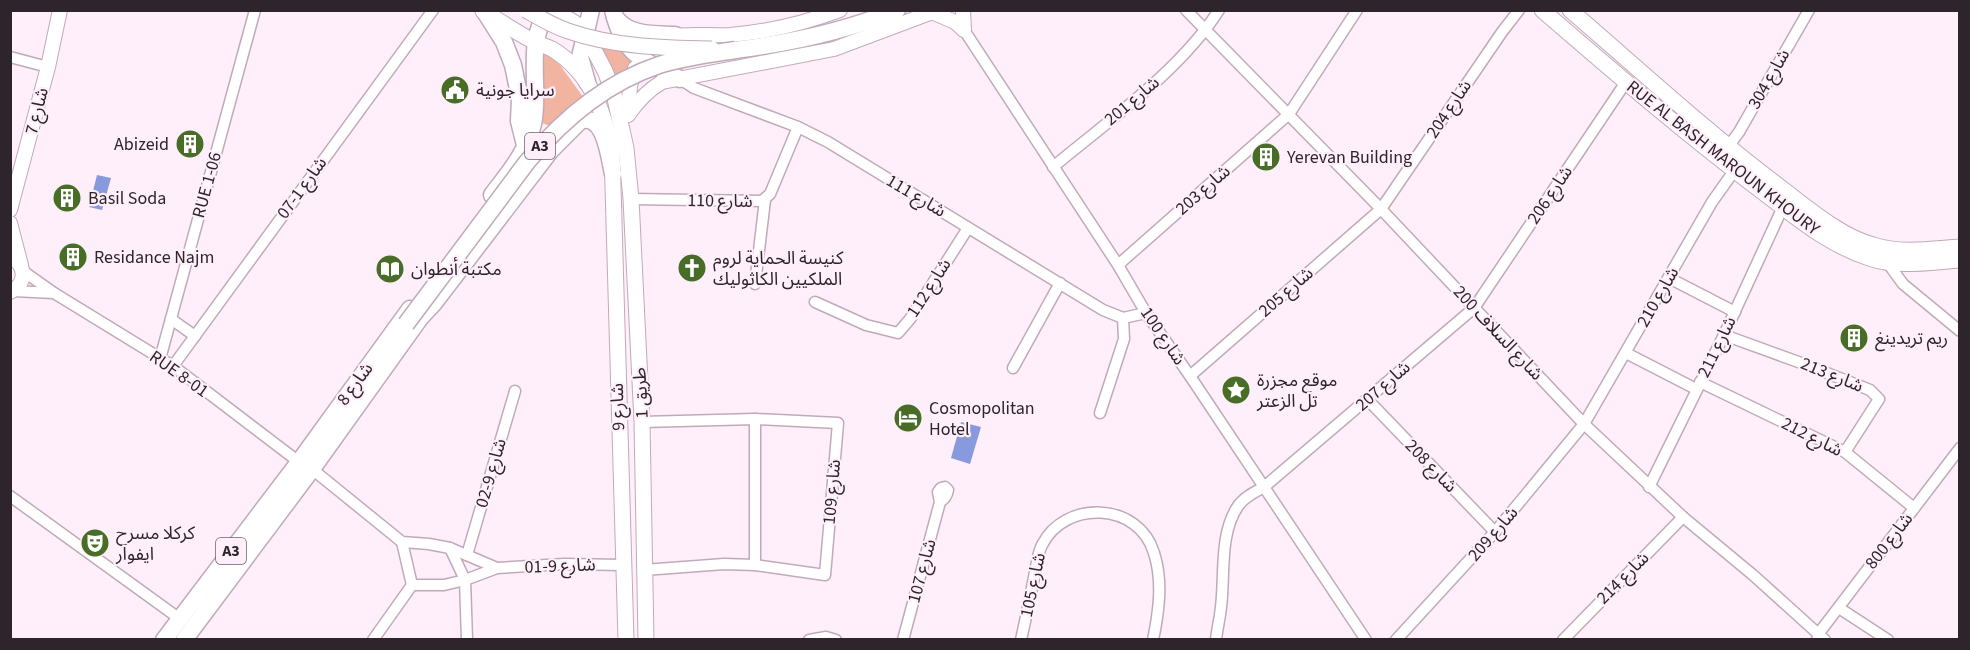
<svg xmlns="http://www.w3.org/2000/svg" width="1970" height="650" viewBox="0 0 1970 650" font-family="'Source Sans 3','Noto Sans Arabic',sans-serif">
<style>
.green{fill:#f2b4a1}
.water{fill:#89d}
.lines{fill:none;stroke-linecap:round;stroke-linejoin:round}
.minor-casing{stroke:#c0aaba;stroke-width:13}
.tertiary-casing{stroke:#c0aaba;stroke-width:16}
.secondary-casing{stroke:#c0aaba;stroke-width:17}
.trunk-casing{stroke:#c0aaba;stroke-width:19}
.minor{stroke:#fff;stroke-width:10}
.tertiary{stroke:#fff;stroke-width:14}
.secondary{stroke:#fff;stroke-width:15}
.trunk{stroke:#fff;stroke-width:16}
.secondary-bridge-casing{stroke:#c0aaba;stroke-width:17;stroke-linecap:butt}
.trunk-bridge-casing{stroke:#c0aaba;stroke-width:19;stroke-linecap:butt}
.secondary-bridge{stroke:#fff;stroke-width:15}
.trunk-bridge{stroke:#fff;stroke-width:16}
.labels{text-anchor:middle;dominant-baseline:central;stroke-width:4.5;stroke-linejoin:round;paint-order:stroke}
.shield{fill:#feeffa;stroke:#6c6269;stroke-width:1.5}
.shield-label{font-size:16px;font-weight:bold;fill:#2d252b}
.street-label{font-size:18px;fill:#2d252b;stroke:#feeffa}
.poi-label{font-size:18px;fill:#2d252b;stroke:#feeffa;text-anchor:start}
</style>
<rect width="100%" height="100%" fill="#feeffa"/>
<!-- green -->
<g class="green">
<path d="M598,47L622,52L632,62V73L615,82Z"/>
<path d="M544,52L560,65L586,101L553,127L536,121Z"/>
</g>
<!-- water -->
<g class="water">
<path d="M97,175L111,178L102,210L89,207Z"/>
<path d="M961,422L981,427L970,464L951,458Z"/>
</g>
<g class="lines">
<!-- minor casing -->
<g class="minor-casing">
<g id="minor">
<path d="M1186,10L1381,209L1584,424L1683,517L1753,575L1825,640"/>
<path d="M964,30L1118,265L1146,313L1190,376L1366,640"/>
<path d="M10,57L48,67"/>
<path d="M680,79L694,88L798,127L828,142L1103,310L1123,318L1146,313"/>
<path d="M1728,147L1739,132L1809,10"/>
<path d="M1053,167C1108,121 1180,71 1219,10"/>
<path d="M631,199L762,201L770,194L798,127"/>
<path d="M1887,262L1903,284L1960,331"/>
<path d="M1118,265L1289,114L1357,10"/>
<path d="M23,271L54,293L173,366L299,462"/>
<path d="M1669,278L1735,312"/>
<path d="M755,284L765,200"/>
<path d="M13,291L54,293"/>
<path d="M815,302L866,325L898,333L910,319L968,228"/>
<path d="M171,319L195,336"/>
<path d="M1724,335L1804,364L1870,390L1879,399L1845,452"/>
<path d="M1626,353L1696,389"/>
<path d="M160,359L255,10"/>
<path d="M173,366L433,10"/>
<path d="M1013,368L1060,283"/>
<path d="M1190,376L1381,209L1502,32L1519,10"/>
<path d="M1700,382L1845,452L1914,508"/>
<path d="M1367,399L1495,532"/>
<path d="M1100,413L1124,339L1123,318"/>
<path d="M642,422L755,419L838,423L825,575L755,565L724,564L644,570"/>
<path d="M312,469L402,542L429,544L450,548L497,568"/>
<path d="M1649,487L1724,335L1783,207"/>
<path d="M10,496L180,619"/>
<path d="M402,542L412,585H444L465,580L497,568L564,564L623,565"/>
<path d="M450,548L465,580L467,640"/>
<path d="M467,555L515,391"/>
<path d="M755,565V419"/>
<path d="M1839,608L1888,640"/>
<path d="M373,640L412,585"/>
<path d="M809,640L826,637L836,640"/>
<path d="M903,640L940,502C945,499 947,496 948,490L945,487L941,488L938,492L940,502"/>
<path d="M1021,640C1026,617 1031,594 1035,572C1037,563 1038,552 1042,545C1065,499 1139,502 1154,553C1163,581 1159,611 1153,640"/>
<path d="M1216,640C1217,629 1220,618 1221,607C1225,575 1219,534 1238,506C1244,497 1255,492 1264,487L1474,308L1626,82"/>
<path d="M1396,640L1495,532L1584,424L1712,202L1734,171"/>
<path d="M1563,640L1683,517"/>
<path d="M1817,640L1819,633L1960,448"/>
</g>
</g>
<!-- tertiary casing -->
<g class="tertiary-casing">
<g id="tertiary">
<path d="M963,10L964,30"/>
<path d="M934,13L955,22L964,30"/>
<path d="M665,37C686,33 709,36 730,35C767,32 805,23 840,10"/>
<path d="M628,115C637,102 648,90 662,82L834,49L938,10"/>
<path d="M628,115L630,86L635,68"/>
<path d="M10,210L48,67L60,10"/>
<path d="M10,223L21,265"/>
<path d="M10,257C27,265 27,284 10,292"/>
</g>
</g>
<!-- secondary casing -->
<g class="secondary-casing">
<g id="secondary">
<path d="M549,10L570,20L578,25L593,48L605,71L614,94L626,148L631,199L642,422L646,640"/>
<path d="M1542,10C1615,73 1688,136 1764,193C1797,218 1829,245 1869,258C1898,268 1930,262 1960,260"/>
<path d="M1570,10C1640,70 1707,132 1780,187C1808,208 1840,236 1873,245C1901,254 1931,249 1960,247"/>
<path d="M483,11C500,21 517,33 535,42C540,45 546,46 552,49C590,72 604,110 612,152L626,640"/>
</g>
</g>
<!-- trunk casing -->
<g class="trunk-casing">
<g id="trunk">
<path d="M613,10C624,56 641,59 680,79"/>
<path d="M485,12L504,42L513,65L520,99L519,121L526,149"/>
<path d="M615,17C628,36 654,34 675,35"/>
<path d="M735,50C790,43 846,31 897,10"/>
<path d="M587,82L580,57L591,10"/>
<path d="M492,195C510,171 526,154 533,124C541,88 524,41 549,10"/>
<path d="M164,640L299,462L410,309"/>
<path d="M184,640L312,469L420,318L434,303L551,150L580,121C605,112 609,157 613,174"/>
</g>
</g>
<!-- minor -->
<use href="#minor" class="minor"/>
<!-- tertiary -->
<use href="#tertiary" class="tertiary"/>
<!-- secondary -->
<use href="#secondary" class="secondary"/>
<!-- trunk -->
<use href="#trunk" class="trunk"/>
<!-- secondary-bridge casing -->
<g class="secondary-bridge-casing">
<path id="secondary-bridge" d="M526,10C540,18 553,26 568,31C614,47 664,48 712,49"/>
</g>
<!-- trunk-bridge casing -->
<g class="trunk-bridge-casing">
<path id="trunk-bridge" d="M406,324L527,162C562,120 605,83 659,65C683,57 710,54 735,50"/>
</g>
<!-- secondary-bridge -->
<use href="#secondary-bridge" class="secondary-bridge"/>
<!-- trunk-bridge -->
<use href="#trunk-bridge" class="trunk-bridge"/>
</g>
<!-- icons -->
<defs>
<g id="civic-disc" transform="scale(1.5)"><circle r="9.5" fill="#486d27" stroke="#feeffa"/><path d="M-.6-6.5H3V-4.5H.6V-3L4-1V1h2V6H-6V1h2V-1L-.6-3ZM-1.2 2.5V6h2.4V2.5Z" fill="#fff"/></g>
<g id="building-disc" transform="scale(1.5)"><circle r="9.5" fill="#486d27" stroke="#feeffa"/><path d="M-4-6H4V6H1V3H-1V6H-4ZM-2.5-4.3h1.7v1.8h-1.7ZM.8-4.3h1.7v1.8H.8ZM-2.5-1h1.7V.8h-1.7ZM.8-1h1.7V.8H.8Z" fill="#fff"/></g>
<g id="church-disc" transform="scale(1.5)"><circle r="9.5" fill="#486d27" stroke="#feeffa"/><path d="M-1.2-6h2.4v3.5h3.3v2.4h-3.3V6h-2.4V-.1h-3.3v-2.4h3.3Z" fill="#fff"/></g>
<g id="library-disc" transform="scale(1.5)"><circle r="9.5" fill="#486d27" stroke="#feeffa"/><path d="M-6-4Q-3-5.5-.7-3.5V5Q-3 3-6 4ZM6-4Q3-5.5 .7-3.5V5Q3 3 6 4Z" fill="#fff"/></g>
<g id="sight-disc" transform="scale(1.5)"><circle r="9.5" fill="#486d27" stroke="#feeffa"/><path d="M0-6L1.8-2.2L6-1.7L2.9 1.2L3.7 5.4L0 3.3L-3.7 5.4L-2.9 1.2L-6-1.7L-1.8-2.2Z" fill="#fff"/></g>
<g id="hotel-disc" transform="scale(1.5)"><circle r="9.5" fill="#486d27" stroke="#feeffa"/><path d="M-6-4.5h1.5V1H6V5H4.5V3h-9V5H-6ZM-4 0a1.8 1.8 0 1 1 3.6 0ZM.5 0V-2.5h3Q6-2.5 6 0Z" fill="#fff"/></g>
<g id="theatre-disc" transform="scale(1.5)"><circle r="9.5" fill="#486d27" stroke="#feeffa"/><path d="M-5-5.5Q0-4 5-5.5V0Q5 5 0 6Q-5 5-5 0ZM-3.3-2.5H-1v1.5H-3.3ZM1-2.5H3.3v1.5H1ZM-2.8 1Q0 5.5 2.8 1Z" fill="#fff"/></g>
</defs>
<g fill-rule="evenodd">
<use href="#civic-disc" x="455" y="90"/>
<use href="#building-disc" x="190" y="144"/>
<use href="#building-disc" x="1266" y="157"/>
<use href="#building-disc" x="67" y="198"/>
<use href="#building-disc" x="73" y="257"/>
<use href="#church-disc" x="692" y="268"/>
<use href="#library-disc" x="390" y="269"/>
<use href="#building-disc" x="1854" y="338"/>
<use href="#sight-disc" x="1236" y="390"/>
<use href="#hotel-disc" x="908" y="418"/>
<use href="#theatre-disc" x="95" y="543"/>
</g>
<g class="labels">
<!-- shield labels -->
<g class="shield">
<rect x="525" y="133" width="30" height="26" rx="4.5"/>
<rect x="216" y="538" width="30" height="26" rx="4.5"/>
</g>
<g class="shield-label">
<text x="540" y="146">A3</text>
<text x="231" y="551">A3</text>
</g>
<!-- street labels -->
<g class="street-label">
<text transform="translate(1769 79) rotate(-60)">شارع 304</text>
<text transform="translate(1132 101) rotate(-40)">شارع 201</text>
<text transform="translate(1449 109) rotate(-56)">شارع 204</text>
<text transform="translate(37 111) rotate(-76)">شارع 7</text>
<text transform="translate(1723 158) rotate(38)">RUE AL BASH MAROUN KHOURY</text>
<text transform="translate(207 185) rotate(-75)">RUE 1-06</text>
<text transform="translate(302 188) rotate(-54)">شارع 1-07</text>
<text transform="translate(1203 190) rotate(-41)">شارع 203</text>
<text transform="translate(1550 195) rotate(-56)">شارع 206</text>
<text transform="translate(916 196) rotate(31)">شارع 111</text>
<text transform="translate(720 201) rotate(1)">شارع 110</text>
<text transform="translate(929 288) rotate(-57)">شارع 112</text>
<text transform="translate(1286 292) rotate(-41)">شارع 205</text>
<text transform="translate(1658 297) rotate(-60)">شارع 210</text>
<text transform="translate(1498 333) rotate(47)">200 شارع السلاف</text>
<text transform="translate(1163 336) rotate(56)">شارع 100</text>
<text transform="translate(1717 347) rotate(-64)">شارع 211</text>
<text transform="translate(179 374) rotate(35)">RUE 8-01</text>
<text transform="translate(1832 375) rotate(22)">شارع 213</text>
<text transform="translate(355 384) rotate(-54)">شارع 8</text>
<text transform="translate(1383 386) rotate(-41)">شارع 207</text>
<text transform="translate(641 393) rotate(-93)">طريق 1</text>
<text transform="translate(618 407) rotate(-92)">شارع 9</text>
<text transform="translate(1812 437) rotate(27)">شارع 212</text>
<text transform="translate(1431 466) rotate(46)">شارع 208</text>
<text transform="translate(491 473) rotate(-74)">شارع 9-02</text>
<text transform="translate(832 492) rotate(-85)">شارع 109</text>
<text transform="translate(1493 534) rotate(-49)">شارع 209</text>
<text transform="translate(1889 541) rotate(-52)">800 شارع</text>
<text transform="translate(560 566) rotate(-2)">شارع 9-01</text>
<text transform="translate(922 571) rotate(-75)">شارع 107</text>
<text transform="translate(1623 578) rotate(-45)">شارع 214</text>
<text transform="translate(1033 585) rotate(-78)">شارع 105</text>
</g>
<!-- poi labels -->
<g class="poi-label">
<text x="476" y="90">سرايا جونية</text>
<text x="169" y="144" text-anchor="end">Abizeid</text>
<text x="1287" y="157">Yerevan Building</text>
<text x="88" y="198">Basil Soda</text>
<text x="94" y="257">Residance Najm</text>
<text x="713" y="258">كنيسة الحماية لروم<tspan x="713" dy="21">الملكيين الكاثوليك</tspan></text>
<text x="411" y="269">مكتبة أنطوان</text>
<text x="1875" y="338">ريم تريدينغ</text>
<text x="1257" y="380">موقع مجزرة<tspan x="1257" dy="21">تل الزعتر</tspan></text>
<text x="929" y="408">Cosmopolitan<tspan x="929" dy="21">Hotel</tspan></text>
<text x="116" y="533">كركلا مسرح<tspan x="116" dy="21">ايفوار</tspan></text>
</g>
</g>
<!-- border -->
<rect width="1970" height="650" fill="none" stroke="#2d252b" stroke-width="24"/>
</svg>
